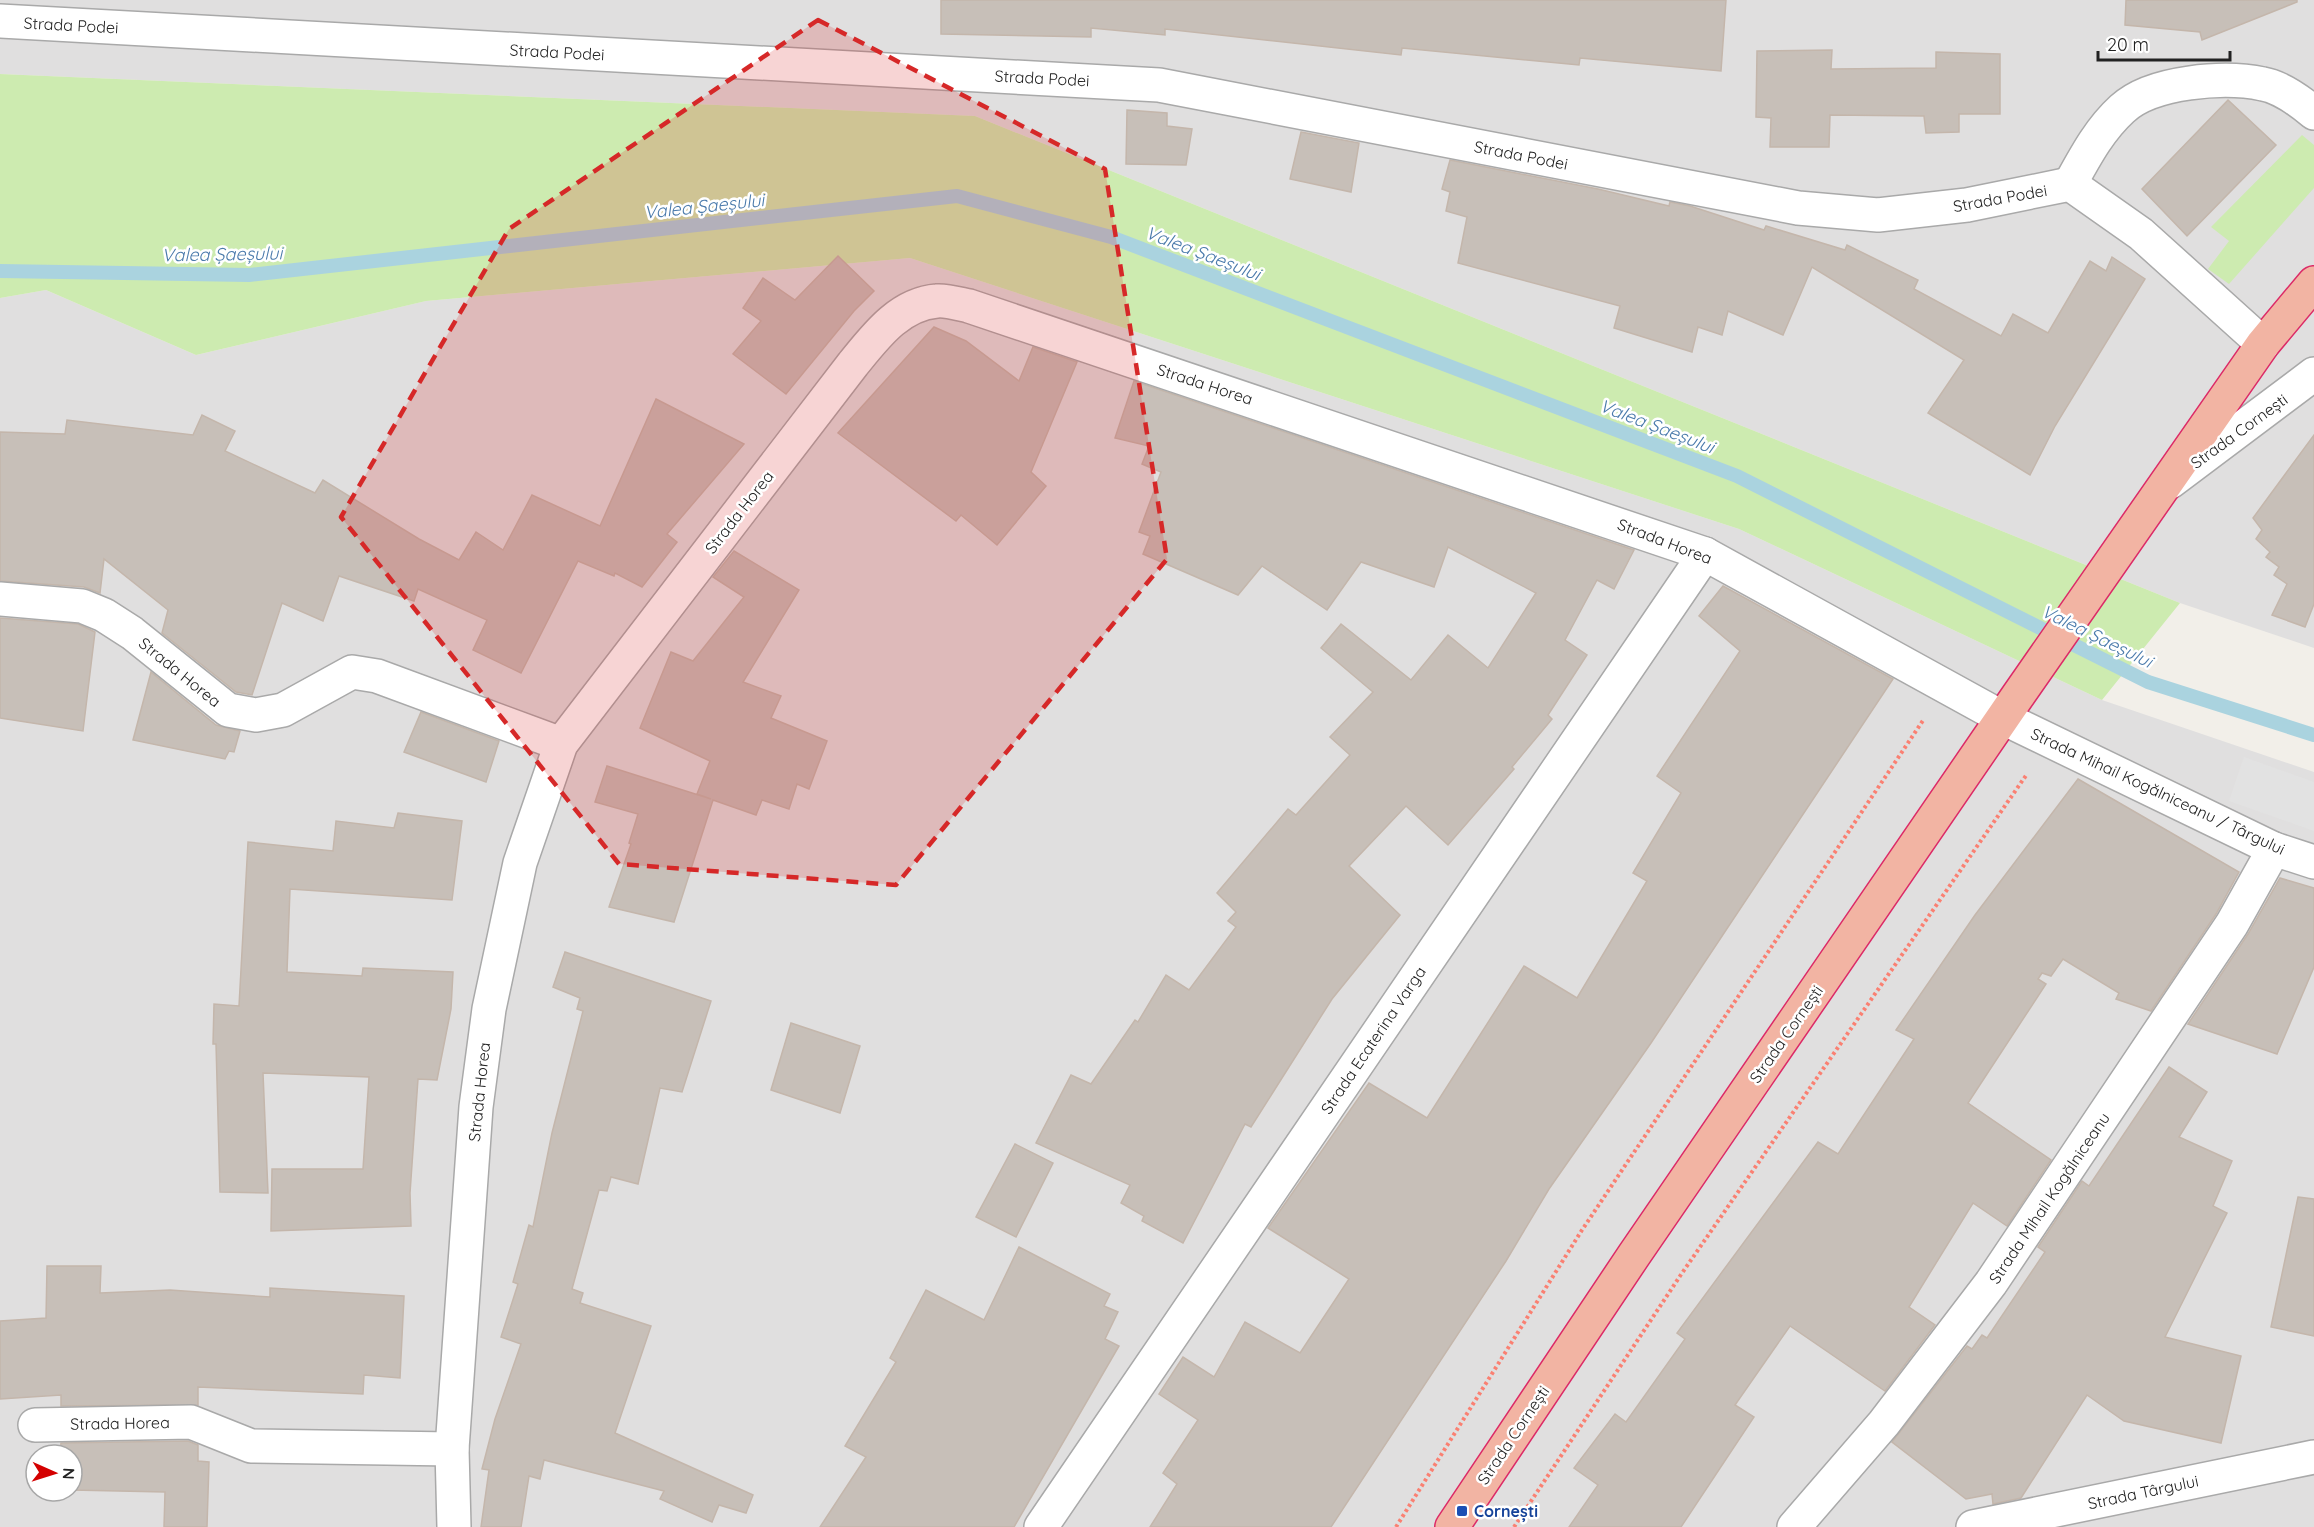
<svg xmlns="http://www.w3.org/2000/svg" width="2314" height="1527" viewBox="0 0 2314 1527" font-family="Quicksand,sans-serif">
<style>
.residential{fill:#e0dfdf;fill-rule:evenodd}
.grass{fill:#cdebb0}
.parking{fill:#e2e2e2}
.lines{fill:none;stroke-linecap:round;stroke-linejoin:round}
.stream{stroke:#aad3df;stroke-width:14}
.building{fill:#c7bfb8;stroke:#c4b6ab;stroke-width:1.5}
.minor-casing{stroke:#a9a9a9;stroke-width:36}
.trunk-casing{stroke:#dc2a67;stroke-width:36}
.path{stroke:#fa8072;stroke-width:4;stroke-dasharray:3 3;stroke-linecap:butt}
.minor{stroke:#fff;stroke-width:33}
.trunk{stroke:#f2b4a3;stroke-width:33}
.marked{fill:#d62828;fill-opacity:0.2;stroke:#d62828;stroke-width:4.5;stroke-dasharray:12 8;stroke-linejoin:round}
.transit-dot{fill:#1a4fb4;stroke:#fff;stroke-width:2}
.labels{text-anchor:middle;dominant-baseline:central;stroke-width:5;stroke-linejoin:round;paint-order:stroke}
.street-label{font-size:16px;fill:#222;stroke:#fff}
.transit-label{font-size:16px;font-weight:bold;fill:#164399;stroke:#fff;text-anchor:start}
.water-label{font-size:18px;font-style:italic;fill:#4a7aab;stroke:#fff}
</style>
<rect width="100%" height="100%" fill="#f2efe9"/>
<!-- residential -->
<g class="residential">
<path d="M0,0H2314V648L2180,603L975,116L0,74Z"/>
<path d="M910,258L1739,529L2102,700L2314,772V1527H0V298L46,290L196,355L426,301ZM36,1455H72V1491H36Z"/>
</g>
<!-- grass -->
<g class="grass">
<path d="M0,74L975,116L2180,603L2102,700L1739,529L910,258L426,301L196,355L46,290L0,298Z"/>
<path d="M2302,135L2314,145V188L2229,284L2208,269L2229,241L2211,227Z"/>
</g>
<!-- parking -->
<path class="parking" d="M2244,757L2314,782V831L2229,801Z"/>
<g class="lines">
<!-- stream -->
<path class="stream" d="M0,271L249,275L957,196L1111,237L1737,476L2148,682L2314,735"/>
</g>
<!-- building -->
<g class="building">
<path d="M941,0H1726L1721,71L1580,58L1579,65L1402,48L1401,55L1165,29V35L1091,28V37L941,34Z"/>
<path d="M2126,0H2297V2L2202,40L2200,32L2125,25Z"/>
<path d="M1832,50L1831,69L1936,68V52L2000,54V114H1959V132L1926,133L1924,116L1830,115L1829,147H1770L1771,118L1756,117L1757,51Z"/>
<path d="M2228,100L2276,145L2187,236L2142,189Z"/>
<path d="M1127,110L1167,113V126L1192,129L1186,165L1126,164Z"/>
<path d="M1301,132L1359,143L1351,192L1290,179Z"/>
<path d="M1450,160L1598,189L1669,206L1670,202L1690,206L1764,230L1766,226L1845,250L1847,245L1918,280L1914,289L2001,336L2013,314L2048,333L2090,261L2106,271L2112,257L2145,279L2055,426L2030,475L1928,413L1964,360L1812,267L1783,335L1728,311L1722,335L1698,327L1692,352L1614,328L1620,306L1458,263L1467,217L1446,211L1450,192L1442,189Z"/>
<path d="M838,256L874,291L854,311L786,394L733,354L761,321L743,308L763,278L795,300Z"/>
<path d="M934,327L966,341L1019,381L1033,347L1077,362L1031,472L1046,486L997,545L961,515L956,521L838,433Z"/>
<path d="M1134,381L1634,550L1614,589L1597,580L1565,640L1587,655L1548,715L1552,719L1512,767L1514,769L1448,845L1406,806L1349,866L1400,915L1332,999L1251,1127L1245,1124L1183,1243L1142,1221L1144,1216L1121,1203L1130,1185L1036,1143L1071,1075L1091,1084L1135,1020L1138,1022L1166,975L1189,990L1236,927L1228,921L1236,912L1217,893L1288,809L1296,815L1350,755L1330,737L1373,692L1321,648L1341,624L1411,680L1448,635L1488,668L1536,593L1448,547L1434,587L1361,562L1327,610L1262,566L1238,595L1143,554L1150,536L1139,532L1161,472L1142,464L1149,446L1115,438Z"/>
<path d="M656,399L744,444L667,534L677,542L642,587L615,573L614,576L578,561L521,673L473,650L487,620L418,589L414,601L339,576L323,621L282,603L252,695L236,692L162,633L168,610L104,559L100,593L84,587L0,581V432L65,434L67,420L193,435L202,415L235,431L225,451L315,493L323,480L419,539L459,560L476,532L503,550L532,495L600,526Z"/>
<path d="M2314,435V604L2305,627L2272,615L2287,584L2274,575L2279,567L2266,557L2270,552L2256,539L2262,530L2253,518Z"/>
<path d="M734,551L799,590L743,682L781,696L771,718L827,741L809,789L797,784L789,809L762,800L756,815L713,800L674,922L609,907L631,844L629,843L638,814L595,802L607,766L711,799L697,794L710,761L640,728L671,652L693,661L744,597L713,577Z"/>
<path d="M1723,586L1893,679L1651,1043L1549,1189L1506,1261L1331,1527H1150L1177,1484L1163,1473L1198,1420L1159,1394L1183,1357L1214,1377L1245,1322L1300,1353L1349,1279L1268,1228L1369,1083L1427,1118L1524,966L1577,998L1647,881L1633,873L1681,793L1657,776L1740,651L1699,616Z"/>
<path d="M0,618L78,624L95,632L83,731L0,718Z"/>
<path d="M151,672L216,725L240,731L234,752L229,751L225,759L133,740Z"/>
<path d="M421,712L499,741L486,782L404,752Z"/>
<path d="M2078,779L2239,872L2216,914L2151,1011L2116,999L2119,993L2063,959L2051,976L2042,973L2038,979L2046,984L1968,1103L2051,1160L2007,1226L1973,1203L1909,1307L1935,1325L1885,1391L1790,1326L1735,1405L1754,1417L1681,1527H1569L1598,1485L1574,1468L1615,1414L1626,1422L1685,1339L1677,1333L1818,1142L1838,1154L1914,1039L1896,1030L1975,915Z"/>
<path d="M398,813L462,821L452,900L290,889L287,972L362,976L363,968L453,972L451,1009L437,1080L418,1079L410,1193L411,1226L271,1231L272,1169H363L369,1077L263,1073L268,1193L220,1192L216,1044H213L214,1004L239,1006L248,842L333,851L336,821L394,828Z"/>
<path d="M2280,878L2314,888V967L2277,1054L2188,1024L2248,934Z"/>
<path d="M565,952L711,1001L682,1092L660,1088L638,1184L611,1177L607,1191L599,1190L572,1289L583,1293L580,1303L651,1326L615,1433L753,1495L746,1513L719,1505L712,1522L660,1499L664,1491L544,1460L540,1479L529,1476L521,1527H481L489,1470L482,1469L495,1419L521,1344L501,1337L518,1284L513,1282L529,1225L533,1227L552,1133L583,1011L577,1009L580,998L553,987Z"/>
<path d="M791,1023L860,1046L840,1113L771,1090Z"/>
<path d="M2169,1067L2207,1092L2179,1137L2232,1161L2213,1206L2227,1213L2165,1337L2241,1356L2221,1443L2124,1421L2087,1395L2021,1498L1993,1504L1992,1494L1966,1499L1892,1442L1967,1346L1972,1349L1982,1335L1987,1338L2045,1252L2038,1247L2082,1181L2089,1186Z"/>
<path d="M1015,1144L1053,1163L1016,1237L976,1217Z"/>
<path d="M2298,1197L2314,1199V1336L2271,1327Z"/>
<path d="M1019,1247L1110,1294L1104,1306L1118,1312L1105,1339L1119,1346L1014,1527H820L866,1457L845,1446L896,1362L890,1358L926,1290L984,1320Z"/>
<path d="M47,1266H101L100,1293L170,1290L270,1297V1288L404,1296L400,1378L364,1375L363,1394L198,1387V1405L61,1406V1395L0,1399V1321L46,1318Z"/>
<path d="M188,1441L198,1445V1461L209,1462L207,1527H164L165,1492L72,1490V1455H60L61,1443Z"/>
</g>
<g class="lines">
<!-- minor casing -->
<g class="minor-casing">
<g id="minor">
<path d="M0,21L1159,85L1798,208L1878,215L1967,205L2070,184L2141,234L2263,344"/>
<path d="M2070,184C2085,157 2099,130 2122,109C2152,81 2225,76 2263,84C2280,87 2301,102 2314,113"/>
<path d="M2170,482L2314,374"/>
<path d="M0,599L82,606L104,615L132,633L228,710L256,715L283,710L352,672L377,676L561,744"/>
<path d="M35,1425L191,1422L251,1446L452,1449"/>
<path d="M454,1527L452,1449L476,1107L489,1009L520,863L561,744L853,364C875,337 899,304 937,301C946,300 959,304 969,306L1705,554L2003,718L2274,849L2314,862"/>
<path d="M1041,1527L1705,554"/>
<path d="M1794,1527L1884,1423L1991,1283L2232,924L2274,849"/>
<path d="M1973,1527L2314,1457"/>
</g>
</g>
<!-- trunk casing -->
<g class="trunk-casing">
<path id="trunk" d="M1452,1527L1634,1255L2017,697L2263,344L2314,283"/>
</g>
<!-- path -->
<g class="path">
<path d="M1396,1527L1582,1230L1924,719"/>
<path d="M1514,1527L1680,1276L2027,774"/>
</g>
<!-- minor -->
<use href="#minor" class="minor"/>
<!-- trunk -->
<use href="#trunk" class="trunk"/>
</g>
<!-- marked area -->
<path class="marked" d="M818,20L1105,169L1167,559L896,885L619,864L341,517L509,229Z"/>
<!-- markers -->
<rect class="transit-dot" x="1456" y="1505" width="12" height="12" rx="3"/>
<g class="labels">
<!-- street labels -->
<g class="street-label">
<text transform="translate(71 25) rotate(3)">Strada Podei</text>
<text transform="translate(557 52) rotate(3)">Strada Podei</text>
<text transform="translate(1042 78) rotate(3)">Strada Podei</text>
<text transform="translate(1521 155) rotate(11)">Strada Podei</text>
<text transform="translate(2000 198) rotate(-10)">Strada Podei</text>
<text transform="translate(1205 384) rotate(18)">Strada Horea</text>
<text transform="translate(2239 431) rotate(-36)">Strada Cornești</text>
<text transform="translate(739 512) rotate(-52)">Strada Horea</text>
<text transform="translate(1665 541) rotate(21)">Strada Horea</text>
<text transform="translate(180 672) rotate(39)">Strada Horea</text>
<text transform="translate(2158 791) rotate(25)">Strada Mihail Kogălniceanu / Târgului</text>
<text transform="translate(1786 1034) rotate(-55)">Strada Cornești</text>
<text transform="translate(1373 1040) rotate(-56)">Strada Ecaterina Varga</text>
<text transform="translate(479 1092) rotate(-84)">Strada Horea</text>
<text transform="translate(2049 1198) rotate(-56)">Strada Mihail Kogălniceanu</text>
<text transform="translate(120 1423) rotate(-1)">Strada Horea</text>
<text transform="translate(1513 1435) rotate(-56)">Strada Cornești</text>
<text transform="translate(2143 1492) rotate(-12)">Strada Târgului</text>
</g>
<!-- transit labels -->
<g class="transit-label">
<text x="1474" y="1511">Cornești</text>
</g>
<!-- water labels -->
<g class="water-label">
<text transform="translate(704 206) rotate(-6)">Valea Șaeșului</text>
<text transform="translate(1203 253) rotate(21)">Valea Șaeșului</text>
<text transform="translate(222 254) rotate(-1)">Valea Șaeșului</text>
<text transform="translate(1657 426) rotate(21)">Valea Șaeșului</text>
<text transform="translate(2097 636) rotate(26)">Valea Șaeșului</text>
</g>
</g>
<!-- north arrow -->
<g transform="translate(54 1473) rotate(93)"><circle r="28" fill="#ffffff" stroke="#a7a7a7" stroke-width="1.5"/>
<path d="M0-4.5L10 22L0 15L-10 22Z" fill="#d40000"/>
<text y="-9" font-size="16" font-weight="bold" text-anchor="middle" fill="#222222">N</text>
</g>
<!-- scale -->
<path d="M2098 51v9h132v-9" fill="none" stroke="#222222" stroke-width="3"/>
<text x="2107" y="51" font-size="18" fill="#222222" stroke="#ffffff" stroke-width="4.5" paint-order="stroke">20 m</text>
</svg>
